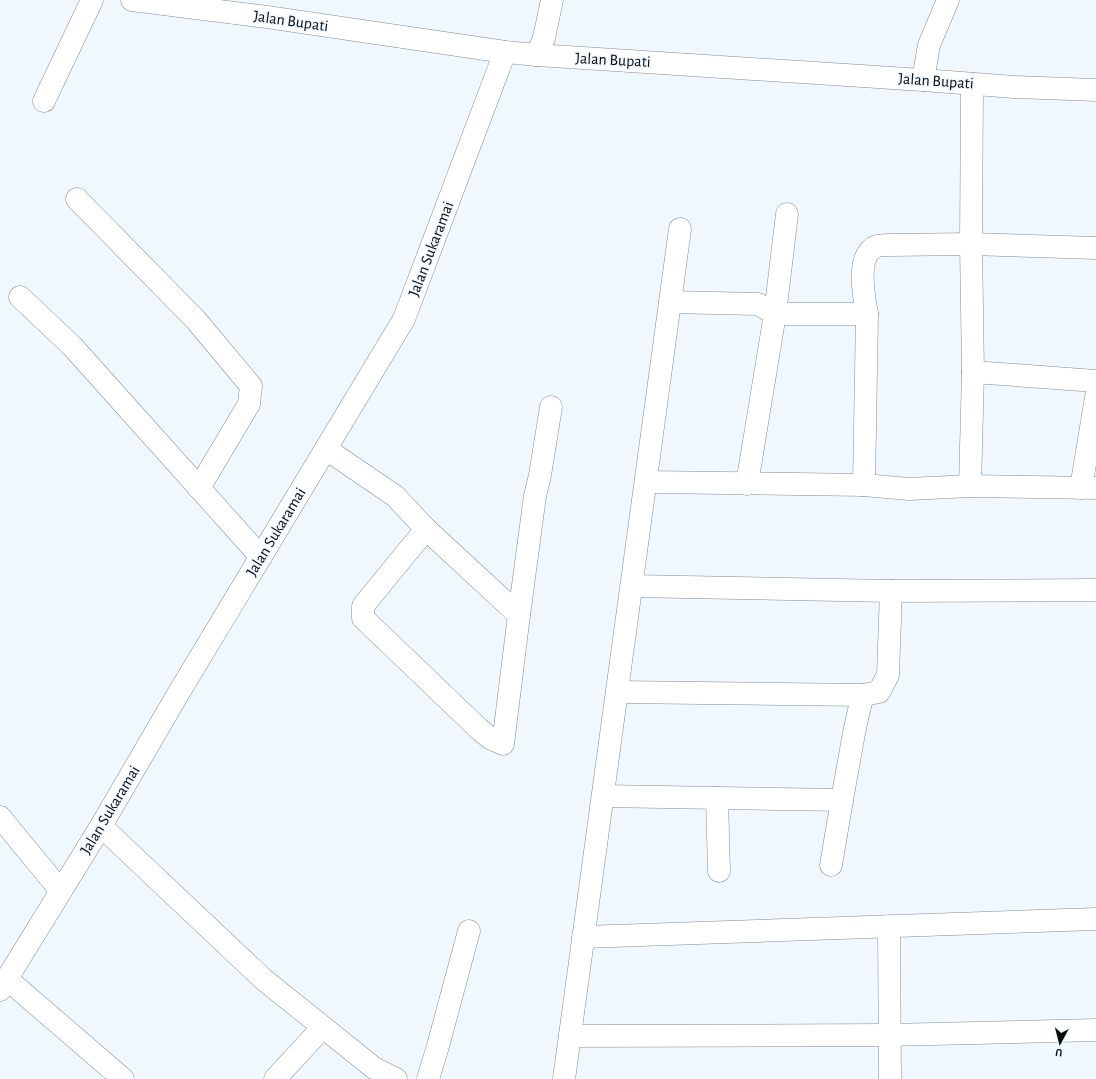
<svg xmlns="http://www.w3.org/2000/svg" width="1096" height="1079" viewBox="0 0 1096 1079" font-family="'Alegreya Sans',sans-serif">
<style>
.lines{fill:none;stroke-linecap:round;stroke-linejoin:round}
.minor-casing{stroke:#848c93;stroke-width:23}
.minor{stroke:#fff;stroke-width:22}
.labels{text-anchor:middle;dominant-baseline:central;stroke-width:3;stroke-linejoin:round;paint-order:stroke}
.street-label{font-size:16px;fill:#0b0e11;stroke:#f0f8fd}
</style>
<rect width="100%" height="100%" fill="#f0f8fd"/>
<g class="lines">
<!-- minor casing -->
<g class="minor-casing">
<g id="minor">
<path d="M132,0L267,17L505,52L537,55L923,80L1014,87L1096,90"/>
<path d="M537,55L544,38L552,0"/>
<path d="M923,80L929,45L948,0"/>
<path d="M44,101L92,0"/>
<path d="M77,199L195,319L251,386L249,404L199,488"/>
<path d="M20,297L72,346L261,557"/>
<path d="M670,302L758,304L775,314H867"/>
<path d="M973,372L1096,381"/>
<path d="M326,449L395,496L426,529L519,615"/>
<path d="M646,482L864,485L909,489L970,486L1096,488"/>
<path d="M747,484L775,314L787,214"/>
<path d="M864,485L867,314C864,297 855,254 877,246C880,245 886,245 890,245L971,244L1096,248"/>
<path d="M970,486L973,372L971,244L972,84"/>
<path d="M1081,488L1096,397"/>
<path d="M426,529L363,606V618L479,729L490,738L503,744L519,615L535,496L540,475L551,407"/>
<path d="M632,586L891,591L1096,590"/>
<path d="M617,692L863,695"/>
<path d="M603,796L842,800"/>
<path d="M717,798L719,871"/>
<path d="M0,817L61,891"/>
<path d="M101,826L263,979L374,1068L396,1079"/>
<path d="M831,865L842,800L854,733L859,710L863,695L879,692L888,675L891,591"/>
<path d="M889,926L890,1079"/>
<path d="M583,937L1096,919"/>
<path d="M7,979L123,1079"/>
<path d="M0,990L101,826L178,694L404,319L505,52"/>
<path d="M570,1036L890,1035L1096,1030"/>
<path d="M275,1079L323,1027"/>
<path d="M428,1079L438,1046L469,931"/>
<path d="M564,1079L680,229"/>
</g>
</g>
<!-- minor -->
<use href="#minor" class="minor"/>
</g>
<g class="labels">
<!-- street labels -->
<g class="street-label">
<text transform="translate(291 21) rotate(8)">Jalan Bupati</text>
<text transform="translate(613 60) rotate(3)">Jalan Bupati</text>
<text transform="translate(936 81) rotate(4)">Jalan Bupati</text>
<text transform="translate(431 249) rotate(-69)">Jalan Sukaramai</text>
<text transform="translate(276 532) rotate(-59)">Jalan Sukaramai</text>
<text transform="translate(110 810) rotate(-59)">Jalan Sukaramai</text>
</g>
</g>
<!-- north arrow -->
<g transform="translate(1060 1043) rotate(187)" stroke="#f0f8fd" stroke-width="3" paint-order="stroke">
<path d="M0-3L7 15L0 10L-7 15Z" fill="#0b0e11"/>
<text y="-6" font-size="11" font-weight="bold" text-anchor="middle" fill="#0b0e11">U</text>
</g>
</svg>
